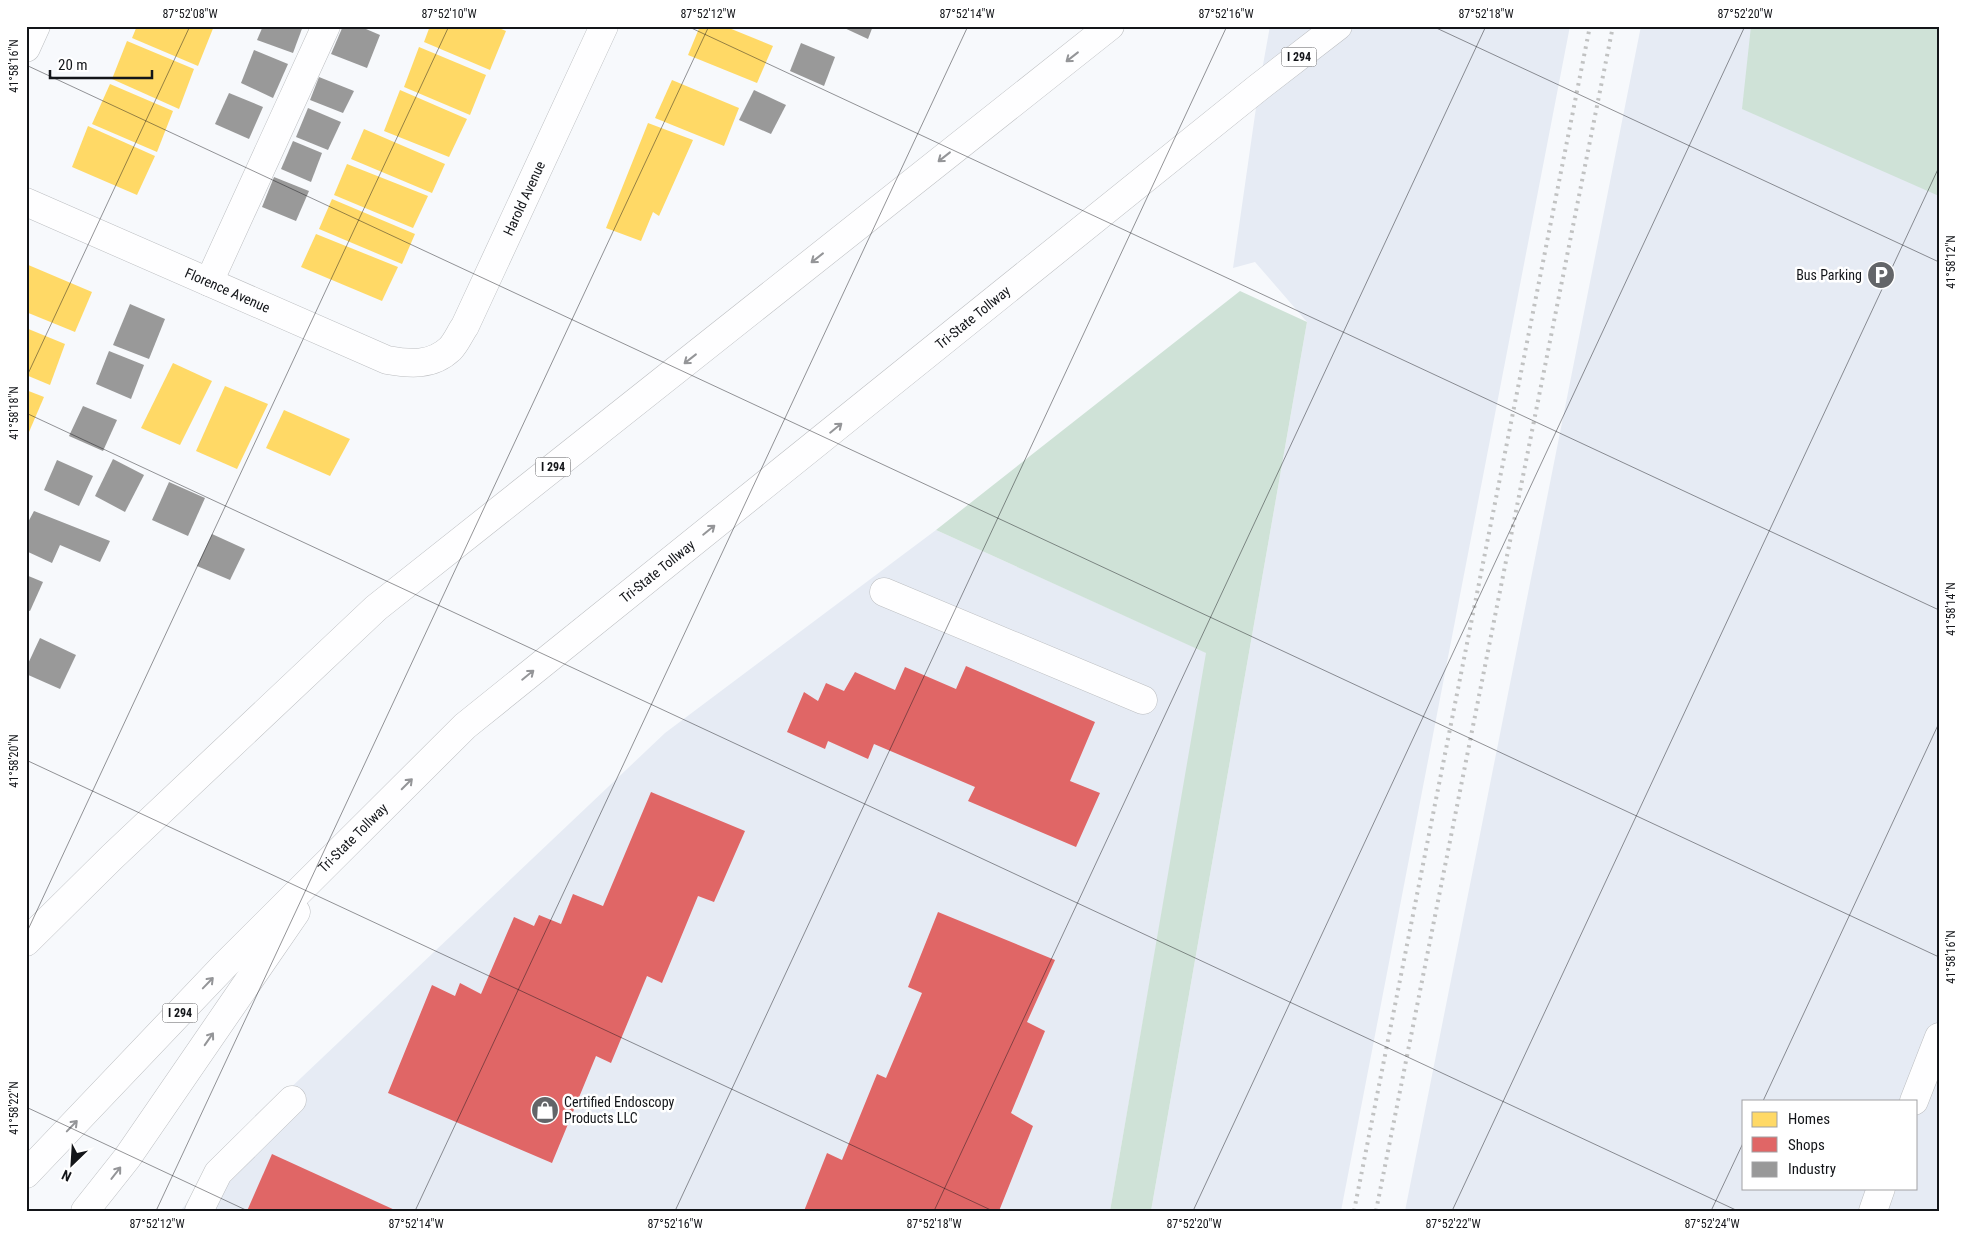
<svg xmlns="http://www.w3.org/2000/svg" width="1965" height="1237" viewBox="0 0 1965 1237" font-family="'Roboto Condensed',sans-serif">
<style>
.built{fill:#e6ebf4;fill-rule:evenodd}
.green{fill:#cfe2d7}
.homes{fill:#ffd966}
.shops{fill:#e06666}
.industry{fill:#999}
.lines{fill:none;stroke-linecap:round;stroke-linejoin:round}
.minor-casing{stroke:#bcbec1;stroke-width:29}
.highway-casing{stroke:#bcbec1;stroke-width:29}
.minor{stroke:#fefeff;stroke-width:28}
.highway{stroke:#fefeff;stroke-width:28}
.rail{stroke:#c1c2c2;stroke-width:4;stroke-dasharray:2.5 5;stroke-linecap:butt}
.oneway{stroke:#949598}
.ticks{fill:none;stroke:#131519;stroke-width:1;stroke-opacity:0.45}
.labels{text-anchor:middle;dominant-baseline:central;stroke-width:5;stroke-linejoin:round;paint-order:stroke}
.shield{fill:#fff;stroke:#5a5b5e;stroke-width:1}
.shield-label{font-size:12px;font-weight:bold;fill:#131519}
.street-label{font-size:14px;fill:#131519;stroke:#fff}
.poi-label{font-size:14px;fill:#131519;stroke:#fff;text-anchor:end}
.neatline{fill:none;stroke:#131519;stroke-width:2}
.ticks-label{font-size:12px;text-anchor:middle;fill:#131519}
</style>
<rect width="100%" height="100%" fill="#f7f9fc"/>
<!-- built -->
<g class="built">
<path d="M1270,26H1570L1341,1211H1151L1307,322L1255,262L1233,268L1259,87Z"/>
<path d="M1641,26H1939V1211H1405ZM1744,1101H1916V1188H1744Z"/>
<path d="M936,530L1207,653L1110,1211H180L283,1095L665,733Z"/>
</g>
<!-- green -->
<g class="green">
<path d="M1751,26H1939V196L1742,109Z"/>
<path d="M1240,291L1307,322L1151,1211H1110L1206,653L936,530Z"/>
</g>
<!-- homes -->
<g class="homes">
<path d="M137,26H214L198,66L132,38Z"/>
<path d="M430,26H494L506,31L490,70L424,42Z"/>
<path d="M700,26H724L773,46L757,83L688,55Z"/>
<path d="M127,41L194,69L179,109L112,79Z"/>
<path d="M419,47L486,75L470,115L404,87Z"/>
<path d="M672,80L739,108L724,146L655,118Z"/>
<path d="M110,84L173,111L157,152L92,124Z"/>
<path d="M400,90L467,119L449,157L384,131Z"/>
<path d="M648,123L693,140L659,216L653,212L641,241L606,228Z"/>
<path d="M88,126L155,156L137,195L72,167Z"/>
<path d="M364,129L445,164L432,193L351,159Z"/>
<path d="M347,164L428,196L413,228L334,195Z"/>
<path d="M332,199L415,234L402,264L319,229Z"/>
<path d="M316,234L398,267L382,301L301,267Z"/>
<path d="M26,264L92,292L75,332L26,312Z"/>
<path d="M26,328L65,344L50,385L26,375Z"/>
<path d="M173,363L212,381L180,445L141,428Z"/>
<path d="M225,386L268,404L237,469L196,451Z"/>
<path d="M26,390L44,397L26,439Z"/>
<path d="M284,410L350,439L330,476L266,448Z"/>
</g>
<!-- shops -->
<g class="shops">
<path d="M966,666L1095,722L1070,781L1100,793L1076,847L968,801L975,787L874,744L868,759L828,741L825,749L787,732L804,692L818,701L826,683L844,691L855,672L895,690L905,667L956,689Z"/>
<path d="M651,792L745,831L714,902L698,896L662,983L647,976L611,1063L596,1056L552,1163L388,1093L432,985L455,996L460,983L481,994L514,917L534,926L539,915L561,924L573,894L603,906Z"/>
<path d="M938,912L1055,960L1027,1022L1045,1031L1011,1113L1033,1126L999,1211H804L827,1153L842,1160L877,1074L886,1078L922,993L908,987Z"/>
<path d="M272,1154L397,1211H247Z"/>
</g>
<!-- industry -->
<g class="industry">
<path d="M263,26H303L293,53L257,40Z"/>
<path d="M343,26H359L380,35L367,68L331,54Z"/>
<path d="M840,26H873L868,39Z"/>
<path d="M801,43L835,57L824,86L790,71Z"/>
<path d="M254,50L288,64L273,98L241,83Z"/>
<path d="M319,77L354,91L343,113L310,100Z"/>
<path d="M754,90L786,105L771,134L739,120Z"/>
<path d="M229,93L263,107L249,139L215,124Z"/>
<path d="M308,108L341,122L328,150L296,137Z"/>
<path d="M293,141L322,153L311,182L281,169Z"/>
<path d="M274,177L309,191L296,221L262,207Z"/>
<path d="M130,304L165,319L149,359L113,345Z"/>
<path d="M109,351L144,365L131,399L96,384Z"/>
<path d="M83,406L117,420L103,451L69,436Z"/>
<path d="M113,459L144,475L125,512L95,496Z"/>
<path d="M57,460L93,476L79,506L44,490Z"/>
<path d="M169,482L205,498L188,536L152,520Z"/>
<path d="M34,511L110,541L100,562L60,545L52,563L26,551V526Z"/>
<path d="M212,534L245,549L230,580L197,566Z"/>
<path d="M26,575L43,582L30,611L26,610Z"/>
<path d="M40,638L76,655L60,689L26,674V668Z"/>
</g>
<g class="lines">
<!-- minor casing -->
<g class="minor-casing">
<g id="minor">
<path d="M26,48L36,26"/>
<path id="s1" d="M26,202L387,360C410,364 432,366 450,349C456,343 460,333 465,326L604,26"/>
<path d="M209,282L326,26"/>
<path d="M884,592L1143,700"/>
<path d="M1914,1101L1939,1037"/>
<path d="M199,1211L218,1173L292,1100"/>
<path d="M1873,1211L1881,1188"/>
</g>
</g>
<!-- highway casing -->
<g class="highway-casing">
<g id="highway">
<path d="M26,942L112,857L376,608L1110,26"/>
<path id="s2" d="M26,1174L225,965L465,726L1259,87L1338,26"/>
<path d="M85,1211L127,1158L296,912"/>
</g>
</g>
<!-- minor -->
<use href="#minor" class="minor"/>
<!-- highway -->
<use href="#highway" class="highway"/>
<!-- rail -->
<g class="rail">
<path d="M1354,1211L1590,26"/>
<path d="M1376,1211L1613,26"/>
</g>
</g>
<!-- one-way arrows -->
<defs><path id="oneway-shaft" d="M-6 0H5M1.5-3L5.5 0L1.5 3" fill="none" stroke-width="1.6" stroke-linecap="round" stroke-linejoin="round" transform="scale(1.25)"/></defs>
<g class="oneway">
<use href="#oneway-shaft" transform="translate(1072 57) rotate(142)"/>
<use href="#oneway-shaft" transform="translate(944 157) rotate(142)"/>
<use href="#oneway-shaft" transform="translate(817 258) rotate(142)"/>
<use href="#oneway-shaft" transform="translate(690 359) rotate(142)"/>
<use href="#oneway-shaft" transform="translate(836 428) rotate(-39)"/>
<use href="#oneway-shaft" transform="translate(709 530) rotate(-39)"/>
<use href="#oneway-shaft" transform="translate(528 675) rotate(-39)"/>
<use href="#oneway-shaft" transform="translate(407 784) rotate(-45)"/>
<use href="#oneway-shaft" transform="translate(208 983) rotate(-46)"/>
<use href="#oneway-shaft" transform="translate(209 1039) rotate(-55)"/>
<use href="#oneway-shaft" transform="translate(72 1126) rotate(-46)"/>
<use href="#oneway-shaft" transform="translate(116 1173) rotate(-52)"/>
</g>
<!-- ticks -->
<path class="ticks" d="M687,26L1939,610M1432,26L1939,262M26,65L1939,957M26,378L190,26M26,413L1738,1211M26,760L993,1211M26,934L449,26M1763,1101L1939,723M26,1107L248,1211M156,1211L709,26M415,1211L968,26M675,1211L1227,26M934,1211L1486,26M1193,1211L1745,26M1452,1211L1939,167M1711,1211L1744,1141"/>
<!-- icons -->
<defs>
<g id="parking-disc" transform="scale(1.4375)"><circle r="9.5" fill="#636568" stroke="#fff"/><path d="M-3.5-5.5H1a3.5 3.5 0 0 1 0 7H-1V5.5H-3.5ZM-1-3.4V-.6H.8a1.4 1.4 0 0 0 0-2.8Z" fill="#fff"/></g>
<g id="shop-disc" transform="scale(1.4375)"><circle r="9.5" fill="#636568" stroke="#fff"/><path d="M-5-2.5h2.3a2.7 3.5 0 0 1 5.4 0H5L5.5 6h-11ZM-1.5-2.5h3a1.5 2.3 0 0 0-3 0Z" fill="#fff"/></g>
</defs>
<g fill-rule="evenodd">
<use href="#parking-disc" x="1881" y="275"/>
<use href="#shop-disc" x="545" y="1110"/>
</g>
<g class="labels">
<!-- shield labels -->
<g class="shield">
<rect x="1281.5" y="47.5" width="35" height="19" rx="4"/>
<rect x="535.5" y="457.5" width="35" height="19" rx="4"/>
<rect x="162.5" y="1003.5" width="35" height="19" rx="4"/>
</g>
<g class="shield-label">
<text x="1299" y="57">I 294</text>
<text x="553" y="467">I 294</text>
<text x="180" y="1013">I 294</text>
</g>
<!-- street labels -->
<g class="street-label">
<text stroke="none"><textPath href="#s1" startOffset="629">Harold Avenue</textPath></text>
<text stroke="none"><textPath href="#s1" startOffset="220">Florence Avenue</textPath></text>
<text stroke="none"><textPath href="#s2" startOffset="1279">Tri-State Tollway</textPath></text>
<text stroke="none"><textPath href="#s2" startOffset="874">Tri-State Tollway</textPath></text>
<text stroke="none"><textPath href="#s2" startOffset="469">Tri-State Tollway</textPath></text>
</g>
<!-- poi labels -->
<g class="poi-label">
<text x="1862" y="275">Bus Parking</text>
<text x="564" y="1102" text-anchor="start">Certified Endoscopy<tspan x="564" dy="16">Products LLC</tspan></text>
</g>
</g>
<!-- border -->
<rect width="1965" height="1237" fill="none" stroke="#ffffff" stroke-width="55"/>
<!-- legend -->
<rect x="1742" y="1100" width="175" height="90" fill="#ffffff" stroke="#a1a1a3"/>
<rect x="1752" y="1112" width="25" height="15" fill="#ffd966" stroke="#a1a1a3"/>
<text x="1788" y="1124" font-size="15" fill="#131519">Homes</text>
<rect x="1752" y="1137" width="25" height="15" fill="#e06666" stroke="#a1a1a3"/>
<text x="1788" y="1150" font-size="15" fill="#131519">Shops</text>
<rect x="1752" y="1162" width="25" height="15" fill="#999999" stroke="#a1a1a3"/>
<text x="1788" y="1174" font-size="15" fill="#131519">Industry</text>
<!-- north arrow -->
<g transform="translate(72 1164) rotate(205)" stroke="#ffffff" stroke-width="4" paint-order="stroke">
<path d="M0-4L9 19L0 12L-9 19Z" fill="#131519"/>
<text y="-8" font-size="14" font-weight="bold" text-anchor="middle" fill="#131519">N</text>
</g>
<!-- scale -->
<path d="M50 70v8h102v-8" fill="none" stroke="#131519" stroke-width="2.5"/>
<text x="58" y="70" font-size="15" fill="#131519" stroke="#ffffff" stroke-width="4" paint-order="stroke">20 m</text>
<rect x="28" y="28" width="1910" height="1182" class="neatline"/>
<g class="ticks-label">
<text x="190" y="18">87°52'08"W</text>
<text x="449" y="18">87°52'10"W</text>
<text x="708" y="18">87°52'12"W</text>
<text x="967" y="18">87°52'14"W</text>
<text x="1226" y="18">87°52'16"W</text>
<text x="1486" y="18">87°52'18"W</text>
<text x="1745" y="18">87°52'20"W</text>
<text transform="translate(14 66) rotate(-90)" y="4">41°58'16"N</text>
<text transform="translate(1951 262) rotate(-90)" y="4">41°58'12"N</text>
<text transform="translate(14 413) rotate(-90)" y="4">41°58'18"N</text>
<text transform="translate(1951 609) rotate(-90)" y="4">41°58'14"N</text>
<text transform="translate(14 761) rotate(-90)" y="4">41°58'20"N</text>
<text transform="translate(1951 957) rotate(-90)" y="4">41°58'16"N</text>
<text transform="translate(14 1108) rotate(-90)" y="4">41°58'22"N</text>
<text x="157" y="1228">87°52'12"W</text>
<text x="416" y="1228">87°52'14"W</text>
<text x="675" y="1228">87°52'16"W</text>
<text x="934" y="1228">87°52'18"W</text>
<text x="1194" y="1228">87°52'20"W</text>
<text x="1453" y="1228">87°52'22"W</text>
<text x="1712" y="1228">87°52'24"W</text>
</g>
</svg>
